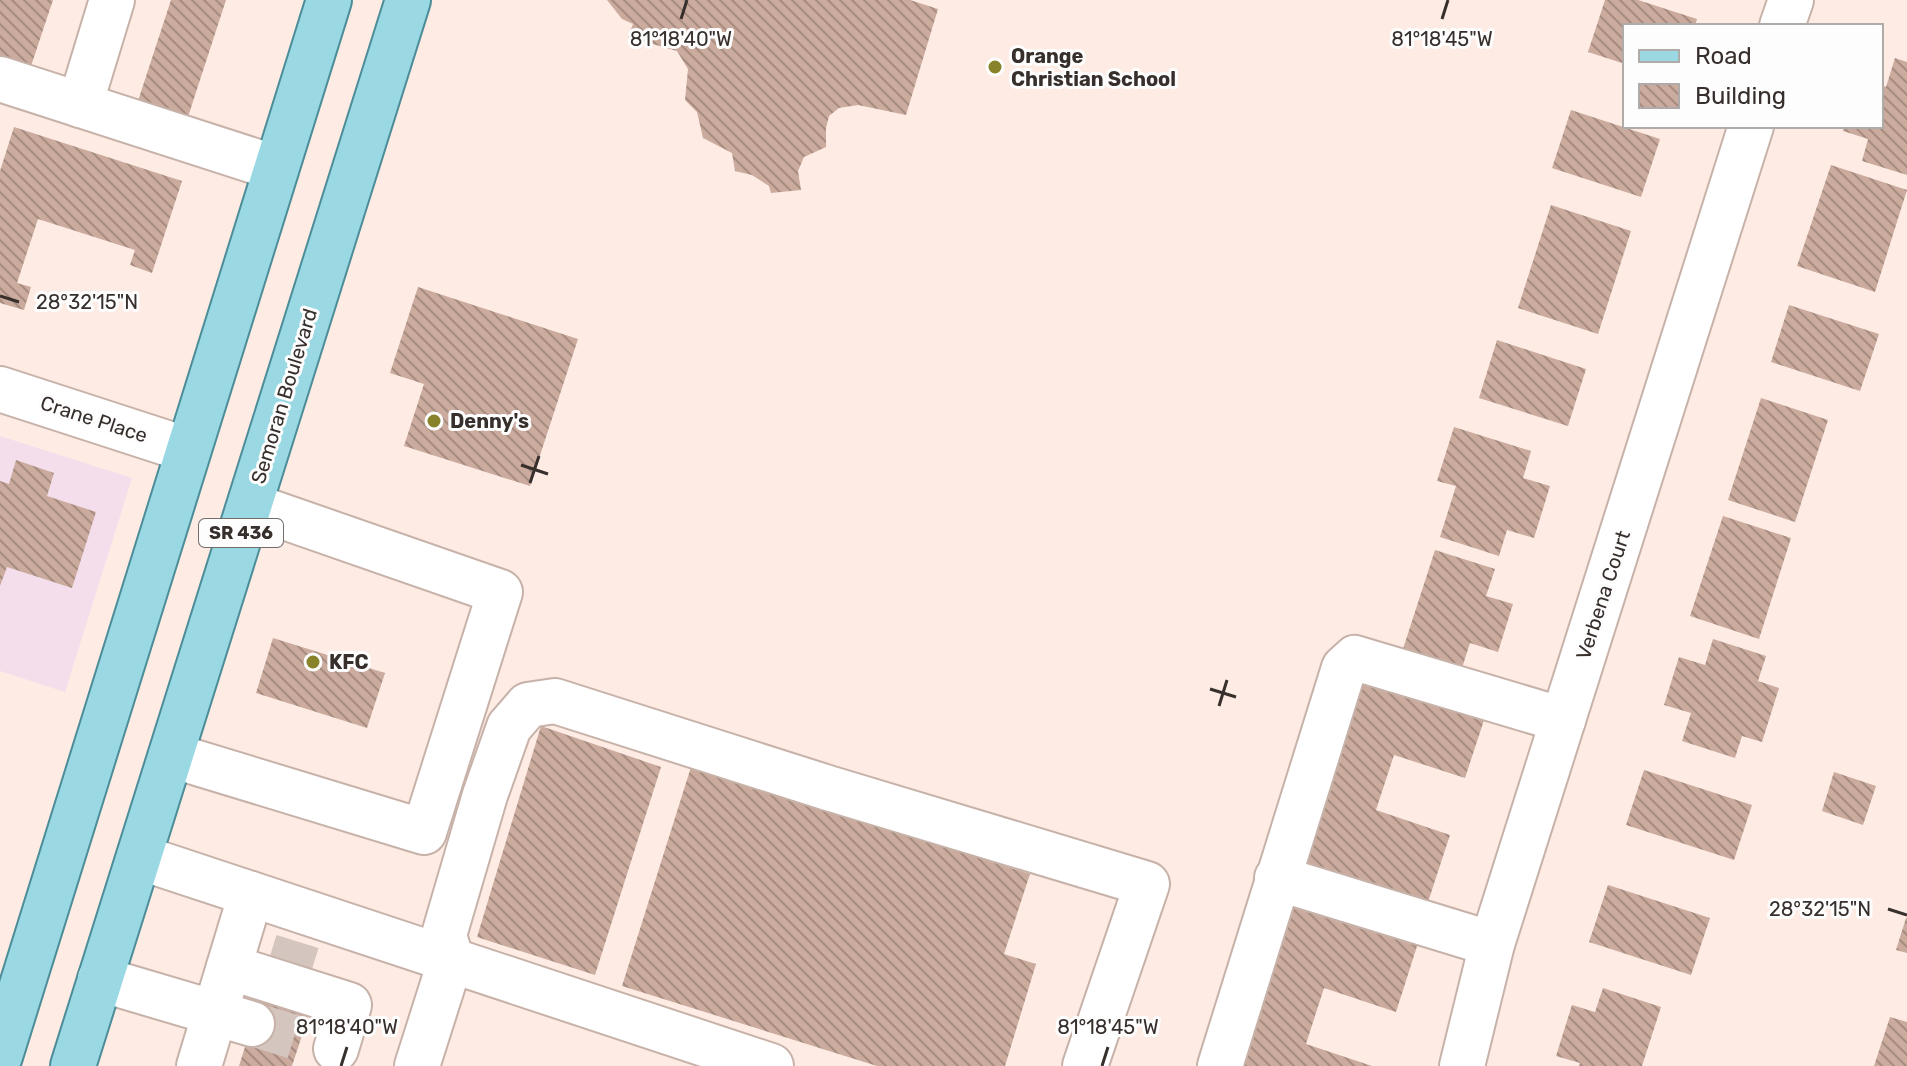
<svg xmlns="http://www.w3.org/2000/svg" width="1907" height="1066" viewBox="0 0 1907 1066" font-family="Rubik,sans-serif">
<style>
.commercial{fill:#f4deeb}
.building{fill:url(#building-back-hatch)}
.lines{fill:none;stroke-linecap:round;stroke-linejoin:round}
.minor-tunnel{stroke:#d5c5bf;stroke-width:44;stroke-dasharray:44 22;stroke-linecap:butt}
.minor-casing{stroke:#c7b2a9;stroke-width:48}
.major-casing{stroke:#4c8d98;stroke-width:48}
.minor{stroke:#fff;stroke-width:44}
.major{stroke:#9ad9e4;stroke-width:44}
.ticks{fill:none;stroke:#372f2c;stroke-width:3}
.poi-dot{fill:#88822a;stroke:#fdfdfd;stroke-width:3}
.labels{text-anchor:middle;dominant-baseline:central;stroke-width:6;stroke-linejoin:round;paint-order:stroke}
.shield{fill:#fdfdfd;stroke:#726d6b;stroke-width:2}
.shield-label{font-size:18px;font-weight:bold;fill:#372f2c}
.poi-label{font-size:20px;font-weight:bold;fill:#372f2c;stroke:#fdfdfd;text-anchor:start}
.street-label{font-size:20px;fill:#372f2c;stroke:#fdfdfd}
.ticks-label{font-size:20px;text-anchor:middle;fill:#372f2c;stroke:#fdfdfd;stroke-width:6;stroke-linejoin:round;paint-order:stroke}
</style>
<defs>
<pattern id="building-back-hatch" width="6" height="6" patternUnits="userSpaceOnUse" patternTransform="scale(2)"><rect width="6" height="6" fill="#cbab9d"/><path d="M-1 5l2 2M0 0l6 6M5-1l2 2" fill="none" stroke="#a68c80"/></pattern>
</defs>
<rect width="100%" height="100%" fill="#fdebe4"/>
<!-- commercial -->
<path class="commercial" d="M0,436L132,478L65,692L0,671Z"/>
<!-- building -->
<g class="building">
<path d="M0,0H53L28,75L0,66Z"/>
<path d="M171,0H226L186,123L136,107Z"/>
<path d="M607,0H910L938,9L906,115L858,105L839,108L829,116L826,128V147L804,157L798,171L801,190L771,193L769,186L752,175L735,171L732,153L703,138L697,112L685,100L688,69L677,51L628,37L633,24L622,19Z"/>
<path d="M1605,0H1638L1697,19L1695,26H1625V64L1588,52Z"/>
<path d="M1895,58L1907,62V175L1862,161L1868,139L1843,131L1844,126H1881V85L1886,87Z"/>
<path d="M1571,110L1660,139L1641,197L1552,168Z"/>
<path d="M14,127L182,181L152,273L130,265L135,250L38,219L17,283L31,287L24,310L0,303V171Z"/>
<path d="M1831,165L1907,190L1875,292L1797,266Z"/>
<path d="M1551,205L1631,231L1598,334L1518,308Z"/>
<path d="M418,287L578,339L530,486L404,446L424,384L390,373Z"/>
<path d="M1789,305L1879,334L1860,391L1771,362Z"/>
<path d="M1497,340L1586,369L1568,426L1479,398Z"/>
<path d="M1761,398L1828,420L1795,522L1728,500Z"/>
<path d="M1454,427L1531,451L1523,478L1550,486L1534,538L1507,530L1499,556L1440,537L1456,486L1437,481Z"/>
<path d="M16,460L54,473L47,496L96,512L72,588L7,567L0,586V481L9,484Z"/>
<path d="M1723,516L1791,538L1759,639L1690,616Z"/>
<path d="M1435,550L1495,569L1486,596L1513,604L1498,652L1470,643L1461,671L1402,652Z"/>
<path d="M273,638L385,673L367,728L256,693Z"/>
<path d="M1713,639L1766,656L1758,681L1779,688L1762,742L1742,736L1735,758L1682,741L1691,713L1664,705L1679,657L1705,665Z"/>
<path d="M1364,667L1488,708L1465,778L1394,755L1376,810L1450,835L1427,905L1299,862Z"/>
<path d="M541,726L661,767L595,975L477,937Z"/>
<path d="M691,767L1030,874L1004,954L1036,964L1005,1066H877L622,986Z"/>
<path d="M1644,770L1752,805L1734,860L1626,825Z"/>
<path d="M1834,772L1876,786L1863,825L1822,811Z"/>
<path d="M1608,885L1710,918L1691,975L1589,942Z"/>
<path d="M1293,899L1419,940L1396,1012L1324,988L1306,1044L1372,1066H1239Z"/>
<path d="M1906,918H1907V953L1896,950Z"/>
<path d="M1603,988L1661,1007L1642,1066H1579L1580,1063L1556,1056L1572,1005L1595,1012Z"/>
<path d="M263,989L312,1005L292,1066H239Z"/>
<path d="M1890,1017L1907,1022V1066H1874Z"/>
</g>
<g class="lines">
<!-- minor-tunnel -->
<g class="minor-tunnel">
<path d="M270,956L322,972"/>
<path d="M252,1024L301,1039"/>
</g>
<!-- minor casing -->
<g class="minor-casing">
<g id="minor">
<path d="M1782,26L1791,0"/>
<path d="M0,79L276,168"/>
<path d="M80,105L112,0"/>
<path d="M0,389L188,450"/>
<path d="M171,755L424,832L500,592L250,505"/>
<path d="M139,857L771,1066"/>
<path d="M1277,878L1492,944"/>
<path d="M229,967L349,1005L336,1049"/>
<path d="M100,979L252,1024"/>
<path d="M199,1066L251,894"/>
<path d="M417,1066L451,959L444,935L485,795L509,727L528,705L555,701L828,788L1147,884L1085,1066"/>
<path d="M1220,1066L1344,668L1355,658L1563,720"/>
<path d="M1462,1066L1492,944L1751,126"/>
</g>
</g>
<!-- major casing -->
<g class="major-casing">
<g id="major">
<path d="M0,1056L329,0"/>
<path d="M73,1066L408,0"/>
</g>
</g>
<!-- minor -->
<use href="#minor" class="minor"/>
<!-- major -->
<use href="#major" class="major"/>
</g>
<!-- ticks -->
<path class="ticks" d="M681,19L687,0M1442,19L1448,0M0,296L19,302M521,465L548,474M530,483L539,456M1210,689L1236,697M1219,706L1227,680M1888,909L1907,915M341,1066L347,1047M1102,1066L1108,1047"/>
<!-- markers -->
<g class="poi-dot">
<circle cx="995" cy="67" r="8"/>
<circle cx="434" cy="421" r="8"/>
<circle cx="313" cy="662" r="8"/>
</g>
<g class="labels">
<!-- shield labels -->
<rect class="shield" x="199" y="519" width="84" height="28" rx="6"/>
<g class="shield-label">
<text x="241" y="533">SR 436</text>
</g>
<!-- poi labels -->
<g class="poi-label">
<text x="1011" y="56">Orange<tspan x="1011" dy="23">Christian School</tspan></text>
<text x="450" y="421">Denny's</text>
<text x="329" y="662">KFC</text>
</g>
<!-- street labels -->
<g class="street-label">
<text transform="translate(284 396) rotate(-73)">Semoran Boulevard</text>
<text transform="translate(94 419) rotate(18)">Crane Place</text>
<text transform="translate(1603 595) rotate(-72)">Verbena Court</text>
</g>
</g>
<g class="ticks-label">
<text x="681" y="46">81°18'40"W</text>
<text x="1442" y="46">81°18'45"W</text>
<text x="87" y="309">28°32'15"N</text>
<text x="1820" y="916">28°32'15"N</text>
<text x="347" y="1034">81°18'40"W</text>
<text x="1108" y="1034">81°18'45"W</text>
</g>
<!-- legend -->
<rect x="1623" y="24" width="260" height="104" fill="#fdfdfd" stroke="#aeaba9" stroke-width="2"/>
<rect x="1639" y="50" width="40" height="12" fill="#9ad9e4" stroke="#aeaba9" stroke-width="2"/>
<text x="1695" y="64" font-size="24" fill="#372f2c">Road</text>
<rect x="1639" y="84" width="40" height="24" fill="url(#building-back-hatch)" stroke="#aeaba9" stroke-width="2"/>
<text x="1695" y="104" font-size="24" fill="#372f2c">Building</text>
</svg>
